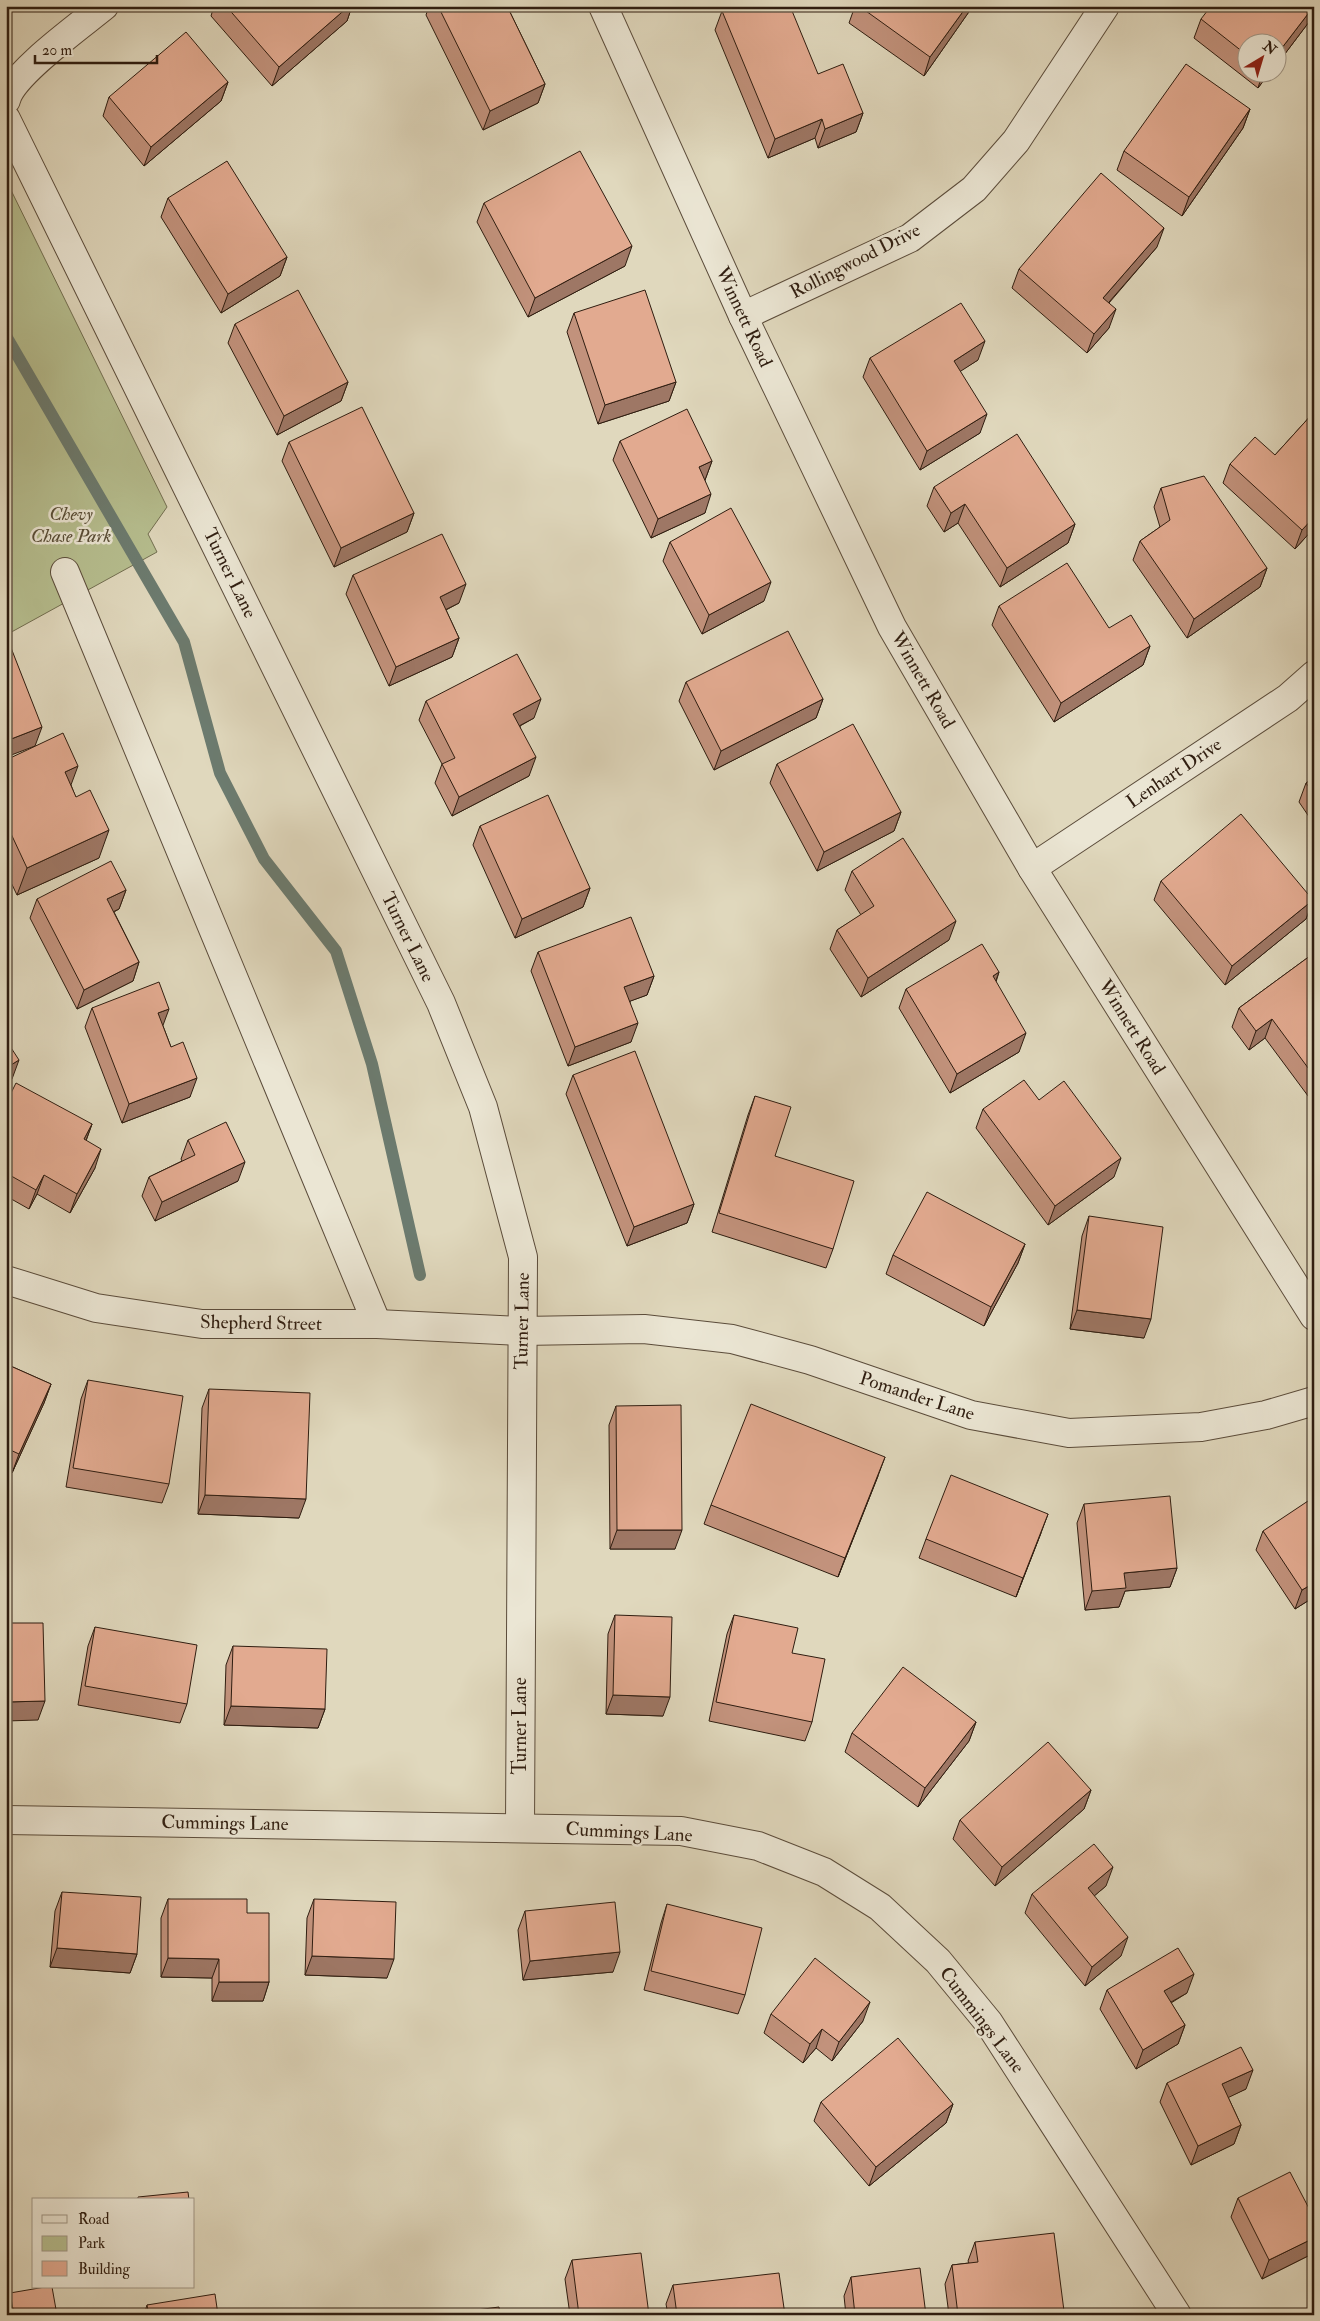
<svg xmlns="http://www.w3.org/2000/svg" width="1320" height="2321" viewBox="0 0 1320 2321" font-family="'IM FELL Double Pica',serif">
<style>
.green{fill:#b6be8f;stroke:#726e50}
.lines{fill:none;stroke-linecap:round;stroke-linejoin:round}
.stream{stroke:#6c7b6f;stroke-width:12}
.minor-casing{stroke:#5b4c3b;stroke-width:30}
.minor{stroke:#ebe6d4;stroke-width:28}
.wall{fill:#c2927c;stroke:#2f1d10}
.shaded-wall{fill:#9e7765;stroke:#2f1d10}
.building{fill:#e2aa90;stroke:#2f1d10}
.labels{text-anchor:middle;dominant-baseline:central;stroke-width:5;stroke-linejoin:round;paint-order:stroke}
.street-label{font-size:19px;fill:#2f1d10;stroke:#ebe6d4}
.park-label{font-size:19px;font-style:italic;fill:#584d36;stroke:#ebe6d4}
</style>
<rect width="100%" height="100%" fill="#e0d8bd"/>
<filter id="stains"><feTurbulence type="fractalNoise" baseFrequency=".004" numOctaves="4"/><feColorMatrix values="0 0 0 0 .2 0 0 0 0 .09 0 0 0 0 .02 0 0 0 .5 -.17"/></filter>
<radialGradient id="worn" r=".72"><stop offset=".6" stop-color="#630" stop-opacity="0"/><stop offset="1" stop-color="#630" stop-opacity=".3"/></radialGradient>
<!-- green -->
<path class="green" d="M6,180L167,507L148,534L157,552L6,635Z"/>
<g class="lines">
<!-- stream -->
<path class="stream" d="M6,336L184,642L220,773L264,859L336,951L372,1064L420,1275"/>
<!-- minor casing -->
<g class="minor-casing">
<g id="minor">
<path d="M603,6L743,316L892,627L1032,868L1314,1316"/>
<path d="M6,100C12,74 81,25 104,6"/>
<path d="M6,119L441,1003L483,1107L523,1257L520,1827"/>
<path d="M743,316L910,238L974,189L1016,141L1105,6"/>
<path d="M65,572L377,1324"/>
<path d="M1032,868L1288,698L1314,675"/>
<path d="M6,1280L96,1308L202,1324H377L521,1331L644,1329L732,1339L810,1360L971,1415L1069,1433L1201,1427L1266,1415L1314,1401"/>
<path d="M6,1820L681,1831L758,1846L824,1872L880,1907L938,1961L989,2023L1177,2315"/>
</g>
</g>
<!-- minor -->
<use href="#minor" class="minor"/>
</g>
<!-- wall -->
<g class="wall">
<path d="M214,6H352L347,21L272,86L211,16Z"/>
<path d="M429,6H507L545,84L538,103L483,130L426,15Z"/>
<path d="M855,6H973L924,76L849,23Z"/>
<path d="M1314,6V14L1312,18L1278,63V42H1248V72H1270L1258,88L1194,38L1201,19Z"/>
<path d="M722,11L818,74L863,113L856,132L818,148L815,138L768,158L715,30Z"/>
<path d="M228,82L221,101L144,166L103,116L109,97Z"/>
<path d="M1250,109L1243,128L1182,216L1117,170L1124,151Z"/>
<path d="M168,198L287,257L280,276L221,313L161,217Z"/>
<path d="M484,203L625,266L528,317L477,222Z"/>
<path d="M1157,247L1109,303V328L1087,353L1012,288L1019,269Z"/>
<path d="M574,313L676,382L669,401L598,424L567,332Z"/>
<path d="M235,324L348,382L341,401L277,435L228,343Z"/>
<path d="M870,358L978,360L960,371L980,433L920,470L863,377Z"/>
<path d="M1314,412V528L1295,549L1223,483L1230,464L1275,455Z"/>
<path d="M620,441L712,461L705,480V513L651,538L613,460Z"/>
<path d="M289,442L414,513L407,532L334,567L282,461Z"/>
<path d="M934,487L1075,524L1068,543L1000,587L958,523L944,532L927,506Z"/>
<path d="M1161,488L1267,568L1260,587L1187,638L1133,560L1140,541L1160,527L1154,507Z"/>
<path d="M670,542L764,601L702,634L663,561Z"/>
<path d="M353,575L459,603L446,610L459,638L452,657L389,686L346,594Z"/>
<path d="M999,606L1150,646L1143,665L1054,722L992,625Z"/>
<path d="M686,682L823,699L816,718L714,770L679,701Z"/>
<path d="M426,701L534,718L520,726L529,776L452,816L435,783L442,764L419,720Z"/>
<path d="M6,760L71,785L99,858L17,895L6,872Z"/>
<path d="M777,764L901,812L894,831L817,871L770,783Z"/>
<path d="M1314,778V824L1299,802L1306,783Z"/>
<path d="M480,826L590,888L583,907L515,938L473,845Z"/>
<path d="M852,871L949,940L861,997L830,949L837,930L861,915L845,890Z"/>
<path d="M1161,881L1313,900L1306,919L1225,985L1154,900Z"/>
<path d="M126,890L119,909L114,912L139,962L133,981L77,1009L30,918L37,899Z"/>
<path d="M538,952L654,976L647,995L630,1001L631,1042L568,1066L531,971Z"/>
<path d="M1314,953V1104L1265,1038L1249,1050L1232,1027L1239,1008Z"/>
<path d="M999,972L996,982L1019,1052L950,1093L899,1008L906,989Z"/>
<path d="M92,1008L163,1026L190,1097L122,1123L85,1027Z"/>
<path d="M573,1075L694,1204L687,1223L627,1246L566,1094Z"/>
<path d="M6,1096L92,1124L86,1141L95,1168L70,1213L37,1194L29,1209L6,1196Z"/>
<path d="M755,1096L775,1156L833,1249L826,1268L712,1232L748,1115Z"/>
<path d="M1039,1100L1114,1177L1048,1225L976,1128L983,1109Z"/>
<path d="M188,1140L238,1181L155,1221L142,1196L149,1177L182,1161L181,1159Z"/>
<path d="M1089,1216L1144,1338L1070,1329L1082,1236Z"/>
<path d="M1025,1244L1018,1263L984,1326L886,1274L893,1255Z"/>
<path d="M6,1364L51,1384L44,1403L12,1473L6,1470Z"/>
<path d="M88,1380L169,1484L162,1503L66,1487L81,1399Z"/>
<path d="M209,1389L299,1518L198,1514L202,1408Z"/>
<path d="M616,1406L675,1549H610L609,1425Z"/>
<path d="M878,1476L838,1577L704,1524L711,1505Z"/>
<path d="M1084,1504L1177,1568L1170,1587L1125,1591L1119,1607L1085,1610L1077,1523Z"/>
<path d="M1263,1531L1314,1597L1295,1609L1256,1550Z"/>
<path d="M1041,1533L1016,1597L919,1558L926,1539Z"/>
<path d="M615,1615L663,1716L606,1714L608,1634Z"/>
<path d="M734,1615L792,1653L812,1722L805,1741L709,1721L727,1634Z"/>
<path d="M95,1627L187,1704L180,1723L78,1705L88,1646Z"/>
<path d="M233,1646L325,1709L318,1728L224,1725L226,1665Z"/>
<path d="M976,1722L969,1741L918,1807L845,1752L852,1733Z"/>
<path d="M1091,1790L1084,1809L995,1886L953,1839L960,1820Z"/>
<path d="M1106,1886L1094,1896L1121,1956L1085,1986L1025,1913L1032,1894Z"/>
<path d="M62,1892L137,1954L130,1973L50,1967L55,1911Z"/>
<path d="M168,1899L247,1913L269,1982L263,2001H212V1978L161,1977V1918Z"/>
<path d="M314,1899L387,1978L305,1975L307,1918Z"/>
<path d="M667,1904L745,1995L738,2014L644,1990L661,1923Z"/>
<path d="M525,1911L613,1972L523,1980L518,1930Z"/>
<path d="M1107,1990L1187,1993L1171,2003L1185,2025L1178,2044L1136,2069L1100,2009Z"/>
<path d="M771,2014L863,2021L832,2061L816,2048L803,2063L764,2033Z"/>
<path d="M1167,2083L1246,2089L1228,2097L1241,2125L1234,2144L1191,2165L1160,2102Z"/>
<path d="M821,2102L953,2104L946,2123L869,2186L814,2121Z"/>
<path d="M1238,2198L1314,2218V2253L1262,2279L1231,2217Z"/>
<path d="M975,2242L1064,2311L1062,2315H949L945,2284L952,2265L969,2263L968,2261Z"/>
<path d="M572,2260L649,2315H570L565,2279Z"/>
<path d="M851,2277L926,2315H846L844,2296Z"/>
<path d="M673,2285L785,2315H668L666,2304Z"/>
<path d="M10,2293L57,2315H6V2304Z"/>
<path d="M147,2305L218,2315H144Z"/>
</g>
<!-- shaded-wall -->
<g class="shaded-wall">
<path d="M349,6H352L347,21L272,86L279,67Z"/>
<path d="M967,6H973L924,76L930,57Z"/>
<path d="M1314,6V14L1312,18L1278,63V53Z"/>
<path d="M1263,72H1270L1258,88Z"/>
<path d="M228,82L221,101L144,166L151,147Z"/>
<path d="M545,84L538,103L483,130L490,111Z"/>
<path d="M1250,109L1243,128L1182,216L1189,197Z"/>
<path d="M863,113L856,132L818,148L825,129Z"/>
<path d="M822,119L815,138L768,158L775,139Z"/>
<path d="M1164,228L1157,247L1096,317L1103,298Z"/>
<path d="M632,246L625,266L528,317L535,298Z"/>
<path d="M287,257L280,276L221,313L228,294Z"/>
<path d="M1116,309L1109,328L1087,353L1094,334Z"/>
<path d="M985,341L978,360L947,380L954,361Z"/>
<path d="M348,382L341,401L277,435L284,416Z"/>
<path d="M676,382L669,401L598,424L605,405Z"/>
<path d="M987,414L980,433L920,470L927,451Z"/>
<path d="M712,461L705,480L692,486L699,467Z"/>
<path d="M711,494L705,513L651,538L658,519Z"/>
<path d="M965,504L958,523L944,532L951,513Z"/>
<path d="M414,513L407,532L334,567L341,548Z"/>
<path d="M1314,517V528L1295,549L1302,530Z"/>
<path d="M1075,524L1068,543L1000,587L1007,568Z"/>
<path d="M1267,568L1260,587L1187,638L1194,619Z"/>
<path d="M771,582L764,601L702,634L709,615Z"/>
<path d="M466,584L459,603L433,616L440,597Z"/>
<path d="M459,638L452,657L389,686L396,667Z"/>
<path d="M1150,646L1143,665L1054,722L1061,703Z"/>
<path d="M541,699L534,718L506,733L513,714Z"/>
<path d="M823,699L816,718L714,770L721,751Z"/>
<path d="M42,727L35,746L6,757V741Z"/>
<path d="M536,757L529,776L452,816L459,797Z"/>
<path d="M78,766L68,793L65,772Z"/>
<path d="M901,812L894,831L817,871L824,852Z"/>
<path d="M109,830L99,858L17,895L27,868Z"/>
<path d="M590,888L583,907L515,938L522,919Z"/>
<path d="M126,890L119,909L100,918L107,899Z"/>
<path d="M1313,900L1306,919L1225,985L1232,966Z"/>
<path d="M956,921L949,940L861,997L868,978Z"/>
<path d="M139,962L133,981L77,1009L84,990Z"/>
<path d="M999,972L992,991L993,976Z"/>
<path d="M654,976L647,995L617,1006L624,987Z"/>
<path d="M169,1009L162,1028L158,1013Z"/>
<path d="M1272,1019L1265,1038L1249,1050L1256,1031Z"/>
<path d="M638,1023L631,1042L568,1066L575,1047Z"/>
<path d="M1026,1033L1019,1052L950,1093L957,1074Z"/>
<path d="M19,1060L12,1079L6,1083V1068Z"/>
<path d="M197,1078L190,1097L122,1123L129,1104Z"/>
<path d="M92,1124L85,1143L84,1139Z"/>
<path d="M101,1149L95,1168L70,1213L77,1194Z"/>
<path d="M1121,1158L1114,1177L1048,1225L1055,1206Z"/>
<path d="M245,1162L238,1181L155,1221L162,1202Z"/>
<path d="M44,1175L37,1194L29,1209L36,1190Z"/>
<path d="M694,1204L687,1223L627,1246L634,1227Z"/>
<path d="M1025,1244L1018,1263L984,1326L991,1307Z"/>
<path d="M1077,1310L1151,1319L1144,1338L1070,1329Z"/>
<path d="M51,1384L44,1403L12,1473L19,1454Z"/>
<path d="M885,1457L878,1476L838,1577L845,1558Z"/>
<path d="M205,1495L306,1499L299,1518L198,1514Z"/>
<path d="M1048,1514L1041,1533L1016,1597L1023,1578Z"/>
<path d="M617,1530H682L675,1549H610Z"/>
<path d="M1177,1568L1170,1587L1125,1591L1119,1607L1085,1610L1092,1591L1124,1573Z"/>
<path d="M1314,1583V1597L1295,1609L1302,1590Z"/>
<path d="M613,1695L670,1697L663,1716L606,1714Z"/>
<path d="M45,1701L38,1720L6,1721V1702Z"/>
<path d="M231,1706L325,1709L318,1728L224,1725Z"/>
<path d="M976,1722L969,1741L918,1807L925,1788Z"/>
<path d="M1091,1790L1084,1809L995,1886L1002,1867Z"/>
<path d="M1113,1867L1106,1886L1081,1907L1088,1888Z"/>
<path d="M1128,1937L1121,1956L1085,1986L1092,1967Z"/>
<path d="M57,1948L137,1954L130,1973L50,1967Z"/>
<path d="M620,1952L613,1972L523,1980L530,1961Z"/>
<path d="M312,1956L394,1959L387,1978L305,1975Z"/>
<path d="M168,1958L219,1959L212,1978L161,1977Z"/>
<path d="M1194,1974L1187,1993L1157,2010L1164,1991Z"/>
<path d="M219,1982H269L263,2001H212Z"/>
<path d="M870,2002L863,2021L832,2061L839,2042Z"/>
<path d="M1185,2025L1178,2044L1136,2069L1143,2050Z"/>
<path d="M822,2029L816,2048L803,2063L810,2044Z"/>
<path d="M1253,2070L1246,2089L1215,2104L1222,2084Z"/>
<path d="M953,2104L946,2123L869,2186L876,2167Z"/>
<path d="M1241,2125L1234,2144L1191,2165L1198,2146Z"/>
<path d="M1314,2238V2253L1262,2279L1269,2260Z"/>
<path d="M1064,2311L1062,2315H1032Z"/>
</g>
<!-- building -->
<g class="building">
<path d="M226,6H349L279,67Z"/>
<path d="M438,6H507L545,84L490,111Z"/>
<path d="M733,6H790L818,74L843,64L863,113L825,129L822,119L775,139L722,11Z"/>
<path d="M859,6H967L930,57Z"/>
<path d="M1211,6H1314L1278,53V42H1248V56L1201,19Z"/>
<path d="M186,32L228,82L151,147L109,97Z"/>
<path d="M1186,64L1250,109L1189,197L1124,151Z"/>
<path d="M580,151L632,246L535,298L484,203Z"/>
<path d="M227,161L287,257L228,294L168,198Z"/>
<path d="M1101,173L1164,228L1103,298L1116,309L1094,334L1019,269Z"/>
<path d="M298,290L348,382L284,416L235,324Z"/>
<path d="M645,290L676,382L605,405L574,313Z"/>
<path d="M961,303L985,341L954,361L987,414L927,451L870,358Z"/>
<path d="M362,407L414,513L341,548L289,442Z"/>
<path d="M687,409L712,461L699,467L711,494L658,519L620,441Z"/>
<path d="M1314,412V517L1302,530L1230,464L1255,437L1275,455Z"/>
<path d="M1017,434L1075,524L1007,568L965,504L951,513L934,487Z"/>
<path d="M1204,476L1267,568L1194,619L1140,541L1170,520L1161,488Z"/>
<path d="M731,508L771,582L709,615L670,542Z"/>
<path d="M442,534L466,584L440,597L459,638L396,667L353,575Z"/>
<path d="M1067,563L1109,628L1131,615L1150,646L1061,703L999,606Z"/>
<path d="M788,631L823,699L721,751L686,682Z"/>
<path d="M6,635L42,727L6,741Z"/>
<path d="M517,654L541,699L513,714L536,757L459,797L442,764L455,758L426,701Z"/>
<path d="M853,724L901,812L824,852L777,764Z"/>
<path d="M63,733L78,766L65,772L76,797L90,790L109,830L27,868L6,823V760Z"/>
<path d="M1314,778V794L1306,783Z"/>
<path d="M548,795L590,888L522,919L480,826Z"/>
<path d="M1241,814L1313,900L1232,966L1161,881Z"/>
<path d="M903,838L956,921L868,978L837,930L874,906L852,871Z"/>
<path d="M111,861L126,890L107,899L139,962L84,990L37,899Z"/>
<path d="M631,917L654,976L624,987L638,1023L575,1047L538,952Z"/>
<path d="M982,944L999,972L993,976L1026,1033L957,1074L906,989Z"/>
<path d="M1314,953V1076L1272,1019L1256,1031L1239,1008Z"/>
<path d="M159,982L169,1009L158,1013L171,1047L183,1042L197,1078L129,1104L92,1008Z"/>
<path d="M6,1040L19,1060L6,1068Z"/>
<path d="M635,1051L694,1204L634,1227L573,1075Z"/>
<path d="M1024,1080L1039,1100L1064,1081L1121,1158L1055,1206L983,1109Z"/>
<path d="M16,1083L92,1124L84,1139L101,1149L77,1194L44,1175L36,1190L6,1173V1096L9,1097Z"/>
<path d="M755,1096L791,1107L775,1156L854,1181L833,1249L719,1213Z"/>
<path d="M226,1122L245,1162L162,1202L149,1177L195,1155L188,1140Z"/>
<path d="M927,1192L1025,1244L991,1307L893,1255Z"/>
<path d="M1089,1216L1163,1227L1151,1319L1077,1310Z"/>
<path d="M6,1364L51,1384L19,1454L6,1448Z"/>
<path d="M88,1380L183,1396L169,1484L73,1468Z"/>
<path d="M209,1389L310,1393L306,1499L205,1495Z"/>
<path d="M751,1404L885,1457L845,1558L711,1505Z"/>
<path d="M681,1405L682,1530H617L616,1406Z"/>
<path d="M951,1475L1048,1514L1023,1578L926,1539Z"/>
<path d="M1170,1496L1177,1568L1124,1573L1126,1588L1092,1591L1084,1504Z"/>
<path d="M1311,1499L1314,1503V1583L1302,1590L1263,1531Z"/>
<path d="M615,1615L672,1617L670,1697L613,1695Z"/>
<path d="M734,1615L798,1628L792,1653L825,1659L812,1722L716,1702Z"/>
<path d="M6,1623H43L45,1701L6,1702Z"/>
<path d="M95,1627L197,1645L187,1704L85,1686Z"/>
<path d="M233,1646L327,1649L325,1709L231,1706Z"/>
<path d="M903,1667L976,1722L925,1788L852,1733Z"/>
<path d="M1048,1742L1091,1790L1002,1867L960,1820Z"/>
<path d="M1094,1844L1113,1867L1088,1888L1128,1937L1092,1967L1032,1894Z"/>
<path d="M62,1892L141,1897L137,1954L57,1948Z"/>
<path d="M168,1899H247V1913H269V1982H219V1959L168,1958Z"/>
<path d="M314,1899L396,1902L394,1959L312,1956Z"/>
<path d="M615,1902L620,1952L530,1961L525,1911Z"/>
<path d="M667,1904L762,1928L745,1995L651,1971Z"/>
<path d="M1178,1948L1194,1974L1164,1991L1185,2025L1143,2050L1107,1990Z"/>
<path d="M815,1958L870,2002L839,2042L822,2029L810,2044L771,2014Z"/>
<path d="M898,2038L953,2104L876,2167L821,2102Z"/>
<path d="M1241,2047L1253,2070L1222,2084L1241,2125L1198,2146L1167,2083Z"/>
<path d="M1290,2172L1314,2218V2238L1269,2260L1238,2198Z"/>
<path d="M188,2192L189,2200H138V2197Z"/>
<path d="M1054,2233L1064,2311L1032,2315H958L952,2265L978,2262L975,2242Z"/>
<path d="M641,2253L649,2315H579L572,2260Z"/>
<path d="M920,2268L926,2315H855L851,2277Z"/>
<path d="M779,2273L785,2315H677L673,2285Z"/>
<path d="M45,2287H52L57,2315H14L10,2293Z"/>
<path d="M215,2294L218,2315H149L147,2305Z"/>
<path d="M499,2307L500,2315H439Z"/>
</g>
<g class="labels">
<!-- street labels -->
<g class="street-label">
<text transform="translate(855 261) rotate(-27)">Rollingwood Drive</text>
<text transform="translate(744 317) rotate(65)">Winnett Road</text>
<text transform="translate(230 573) rotate(64)">Turner Lane</text>
<text transform="translate(923 680) rotate(60)">Winnett Road</text>
<text transform="translate(1174 773) rotate(-34)">Lenhart Drive</text>
<text transform="translate(408 937) rotate(64)">Turner Lane</text>
<text transform="translate(1132 1027) rotate(58)">Winnett Road</text>
<text transform="translate(522 1321) rotate(-89)">Turner Lane</text>
<text transform="translate(261 1323) rotate(1)">Shepherd Street</text>
<text transform="translate(917 1396) rotate(18)">Pomander Lane</text>
<text transform="translate(520 1726) rotate(-90)">Turner Lane</text>
<text transform="translate(225 1823) rotate(1)">Cummings Lane</text>
<text transform="translate(629 1832) rotate(3)">Cummings Lane</text>
<text transform="translate(982 2020) rotate(53)">Cummings Lane</text>
</g>
<!-- park labels -->
<g class="park-label">
<text x="71" y="514">Chevy<tspan x="71" dy="22">Chase Park</tspan></text>
</g>
</g>
<!-- margin -->
<rect width="1320" height="2321" fill="none" stroke="#e0d8bd" stroke-width="25"/>
<rect x="8" y="8" width="1305" height="2306" fill="none" stroke="#2f1d10" stroke-width="2.5"/>
<rect x="12" y="12" width="1295" height="2296" fill="none" stroke="#2f1d10"/>
<!-- legend -->
<rect x="32" y="2198" width="162" height="90" fill="#ebe6d4" stroke="#a09686"/>
<rect x="42" y="2215" width="25" height="8" fill="#ebe6d4" stroke="#a09686"/>
<text x="78" y="2224" font-size="15" fill="#2f1d10">Road</text>
<rect x="42" y="2236" width="25" height="15" fill="#b6be8f" stroke="#a09686"/>
<text x="78" y="2248" font-size="15" fill="#2f1d10">Park</text>
<rect x="42" y="2261" width="25" height="15" fill="#e2aa90" stroke="#a09686"/>
<text x="78" y="2274" font-size="15" fill="#2f1d10">Building</text>
<!-- north arrow -->
<g transform="translate(1262 58) rotate(38)"><circle r="24" fill="#ebe6d4" stroke="#a09686"/>
<path d="M0-4L9 19L0 12L-9 19Z" fill="#8f2418"/>
<text y="-8" font-size="14" font-weight="bold" text-anchor="middle" fill="#2f1d10">N</text>
</g>
<!-- scale -->
<path d="M35 55v8h122v-8" fill="none" stroke="#2f1d10" stroke-width="2.5"/>
<text x="42" y="55" font-size="15" fill="#2f1d10" stroke="#ebe6d4" stroke-width="4" paint-order="stroke">20 m</text>
<rect width="100%" height="100%" filter="url(#stains)"/>
<rect width="100%" height="100%" fill="url(#worn)"/>
</svg>
